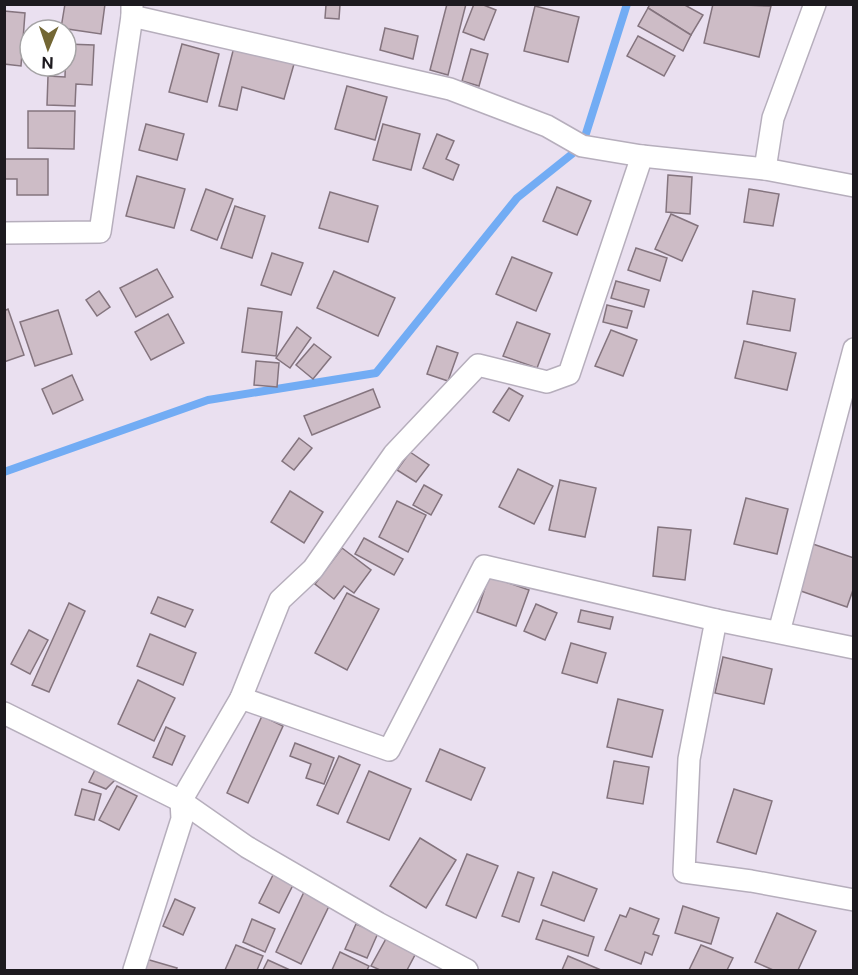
<svg xmlns="http://www.w3.org/2000/svg" width="858" height="975" viewBox="0 0 858 975" font-family="'Public Sans',sans-serif">
<style>
.lines{fill:none;stroke-linecap:round;stroke-linejoin:round}
.stream{stroke:#72acf4;stroke-width:8}
.building{fill:#cdbcc6;stroke:#84747e;stroke-width:1.5}
.minor-casing{stroke:#b6aebc;stroke-width:24}
.minor{stroke:#fff;stroke-width:21}
</style>
<rect width="100%" height="100%" fill="#eae0f0"/>
<g class="lines">
<!-- stream -->
<path class="stream" d="M4,472L208,400L376,373L517,198L582,146L627,4"/>
</g>
<!-- building -->
<g class="building">
<path d="M65,4H105L101,34L61,28Z"/>
<path d="M347,4L340,5L339,19L325,18L326,5H318Z"/>
<path d="M447,4H466L448,75L430,70Z"/>
<path d="M474,4H481L496,10L484,40L463,32Z"/>
<path d="M650,4H683L703,15L691,35L648,8Z"/>
<path d="M713,4L771,6L759,57L704,43Z"/>
<path d="M535,6L579,17L568,62L524,51Z"/>
<path d="M648,8L691,35L683,51L638,26Z"/>
<path d="M4,11L25,13L21,66L4,64Z"/>
<path d="M385,28L418,36L413,59L380,50Z"/>
<path d="M638,36L675,56L664,76L627,56Z"/>
<path d="M66,44L94,45L92,85L76,84L75,106L47,105L48,76L65,77Z"/>
<path d="M182,44L219,54L207,102L169,92Z"/>
<path d="M234,47L294,64L284,99L242,87L237,110L219,106Z"/>
<path d="M471,49L488,54L479,86L462,81Z"/>
<path d="M347,86L387,97L375,140L335,129Z"/>
<path d="M28,111H75L74,149L28,148Z"/>
<path d="M146,124L184,134L177,160L139,150Z"/>
<path d="M383,124L420,134L411,170L373,160Z"/>
<path d="M437,134L454,141L446,159L459,165L453,180L423,168Z"/>
<path d="M5,159H48V195H17V179H5Z"/>
<path d="M668,175L692,177L690,214L666,212Z"/>
<path d="M137,176L185,189L174,228L126,216Z"/>
<path d="M557,187L591,201L577,235L543,221Z"/>
<path d="M206,189L233,199L217,240L191,230Z"/>
<path d="M749,189L779,194L773,226L744,222Z"/>
<path d="M330,192L378,206L368,242L319,228Z"/>
<path d="M235,206L265,216L252,258L221,248Z"/>
<path d="M671,214L698,226L682,261L655,249Z"/>
<path d="M636,248L667,258L660,281L628,270Z"/>
<path d="M272,253L303,263L291,295L261,285Z"/>
<path d="M512,257L552,273L536,311L496,294Z"/>
<path d="M157,269L173,297L136,317L120,288Z"/>
<path d="M334,271L395,298L378,336L317,308Z"/>
<path d="M616,281L649,290L644,307L611,298Z"/>
<path d="M99,291L110,307L97,316L86,300Z"/>
<path d="M753,291L795,299L790,331L747,324Z"/>
<path d="M607,305L632,311L627,328L603,322Z"/>
<path d="M248,308L282,312L276,356L242,352Z"/>
<path d="M8,309L24,355L4,362V311Z"/>
<path d="M58,310L72,354L35,366L20,322Z"/>
<path d="M168,314L184,343L151,360L135,332Z"/>
<path d="M517,322L550,334L537,368L503,356Z"/>
<path d="M297,327L311,338L290,368L276,358Z"/>
<path d="M611,330L637,340L623,376L595,366Z"/>
<path d="M744,341L796,353L787,390L735,378Z"/>
<path d="M314,344L331,357L313,379L296,365Z"/>
<path d="M437,346L458,353L448,381L427,374Z"/>
<path d="M256,361L279,363L277,387L254,385Z"/>
<path d="M72,375L83,400L53,414L42,389Z"/>
<path d="M509,388L523,396L509,421L493,412Z"/>
<path d="M373,389L380,407L312,435L304,416Z"/>
<path d="M299,438L312,448L294,470L282,461Z"/>
<path d="M410,452L429,465L416,482L397,470Z"/>
<path d="M518,469L553,486L534,524L499,507Z"/>
<path d="M560,480L596,488L585,537L549,530Z"/>
<path d="M424,485L442,495L431,515L413,505Z"/>
<path d="M290,491L323,512L304,543L271,522Z"/>
<path d="M746,498L788,509L777,554L734,544Z"/>
<path d="M397,501L426,515L408,552L379,537Z"/>
<path d="M658,527L691,530L685,580L653,576Z"/>
<path d="M364,538L403,559L394,575L355,554Z"/>
<path d="M810,543L854,558V587L847,607L795,589Z"/>
<path d="M342,548L371,570L354,593L344,586L334,599L315,584Z"/>
<path d="M489,576L529,590L516,626L477,612Z"/>
<path d="M347,593L379,609L347,670L315,653Z"/>
<path d="M158,597L193,610L185,627L151,613Z"/>
<path d="M69,603L85,611L49,692L32,685Z"/>
<path d="M536,604L557,613L545,640L524,631Z"/>
<path d="M581,610L613,617L610,629L578,622Z"/>
<path d="M29,630L48,640L30,674L11,664Z"/>
<path d="M150,634L196,653L183,685L137,666Z"/>
<path d="M571,643L606,653L597,683L562,673Z"/>
<path d="M723,657L772,669L764,704L715,693Z"/>
<path d="M138,680L175,698L154,741L118,724Z"/>
<path d="M618,699L663,710L652,757L607,747Z"/>
<path d="M262,716L283,726L248,803L227,793Z"/>
<path d="M166,727L185,736L172,765L153,757Z"/>
<path d="M295,743L334,758L324,784L306,778L311,764L290,756Z"/>
<path d="M440,749L485,768L471,800L426,781Z"/>
<path d="M339,756L360,765L338,814L317,805Z"/>
<path d="M614,761L649,767L643,804L607,798Z"/>
<path d="M95,770L116,779L106,789L89,782Z"/>
<path d="M369,771L411,789L389,840L347,822Z"/>
<path d="M117,786L137,796L119,830L99,820Z"/>
<path d="M82,789L101,794L94,820L75,815Z"/>
<path d="M734,789L772,801L756,854L717,842Z"/>
<path d="M420,838L456,860L426,908L390,886Z"/>
<path d="M467,854L498,866L476,918L446,905Z"/>
<path d="M518,872L534,878L519,922L502,916Z"/>
<path d="M553,872L597,889L584,921L541,905Z"/>
<path d="M274,873L294,883L279,913L259,903Z"/>
<path d="M304,892L330,904L301,964L276,952Z"/>
<path d="M175,899L195,908L183,935L163,926Z"/>
<path d="M683,906L719,918L711,944L675,933Z"/>
<path d="M630,908L659,919L653,934L659,936L652,955L645,952L641,964L605,950L620,915L626,917Z"/>
<path d="M777,913L816,931L798,970H773L755,962Z"/>
<path d="M252,919L275,929L265,952L243,942Z"/>
<path d="M543,920L594,937L588,956L536,939Z"/>
<path d="M356,924L378,933L367,958L345,949Z"/>
<path d="M387,937L416,953L407,970H380L371,966Z"/>
<path d="M236,945L263,956L257,970H225Z"/>
<path d="M701,945L733,958L727,970H689Z"/>
<path d="M340,952L369,966L367,970H332Z"/>
<path d="M568,956L601,970H562Z"/>
<path d="M146,959L177,968L176,970H143Z"/>
<path d="M268,960L290,970H263Z"/>
</g>
<g class="lines">
<!-- minor casing -->
<g class="minor-casing">
<g id="minor">
<path d="M132,4V16L450,89L547,126L582,146L642,156L765,169L773,118L815,4"/>
<path d="M765,169L854,186"/>
<path d="M4,233L100,232L132,16"/>
<path d="M716,620L854,648"/>
<path d="M779,632L854,349"/>
<path d="M241,698L280,600L313,569L394,454L478,365L547,382L569,374L642,156"/>
<path d="M4,713L181,801L247,847L378,923L467,970"/>
<path d="M134,970L182,819L181,801L241,698L389,750L484,566L716,620L689,759L684,872L751,881L854,900"/>
</g>
</g>
<!-- minor -->
<use href="#minor" class="minor"/>
</g>
<!-- border -->
<rect width="858" height="975" fill="none" stroke="#1d1a1f" stroke-width="12"/>
<!-- north arrow -->
<g transform="translate(48 48) rotate(182)"><circle r="28" fill="#ffffff" stroke="#a5a3a5" stroke-width="1.5"/>
<path d="M0-4.5L10 22L0 15L-10 22Z" fill="#736734"/>
<text y="-9" font-size="16" font-weight="bold" text-anchor="middle" fill="#1d1a1f">N</text>
</g>
</svg>
